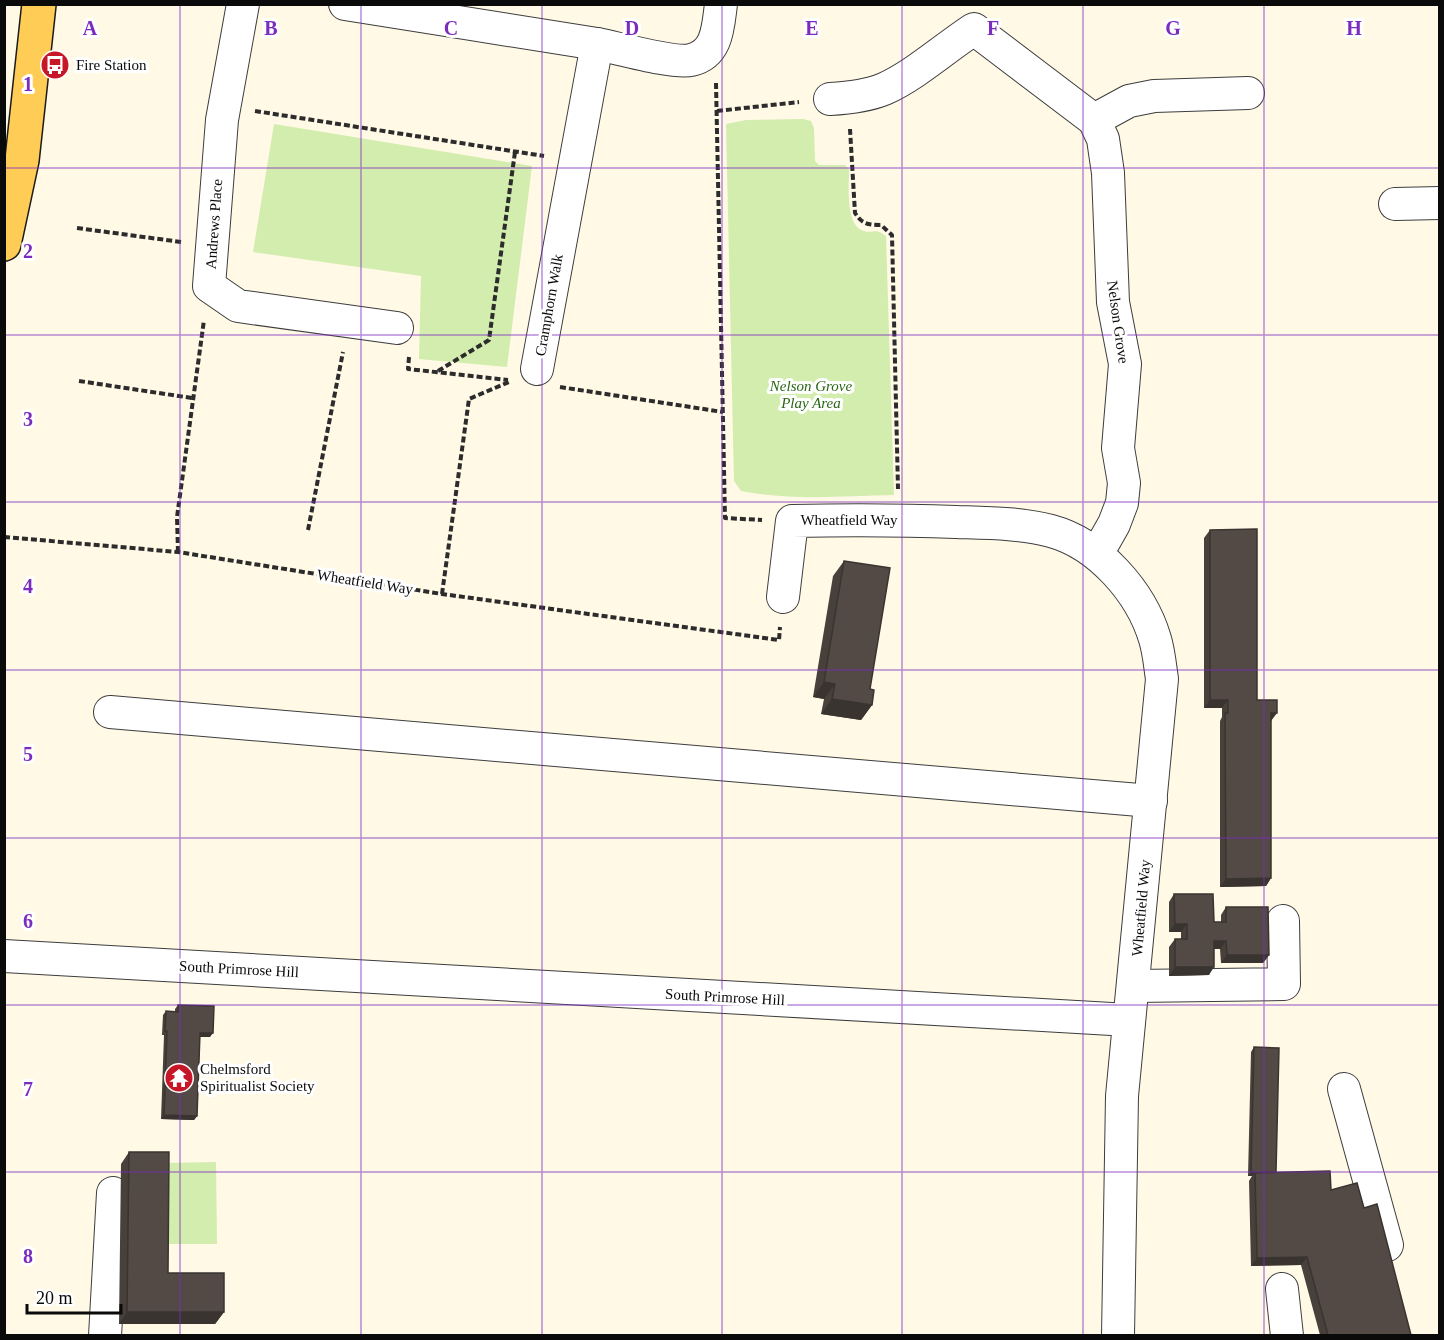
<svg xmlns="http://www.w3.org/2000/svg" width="1444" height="1340" viewBox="0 0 1444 1340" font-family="'Times New Roman',serif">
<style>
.green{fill:#d2edad}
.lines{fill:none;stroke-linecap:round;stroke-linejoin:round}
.minor-casing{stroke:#3d3d3d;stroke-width:34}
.major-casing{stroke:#1b1b1b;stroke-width:36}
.path{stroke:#2c2c2c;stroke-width:4;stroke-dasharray:6 3;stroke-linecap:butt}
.minor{stroke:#fff;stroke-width:32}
.major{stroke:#ffcc56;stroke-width:33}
.wall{fill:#47403b}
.shaded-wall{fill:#3a3430}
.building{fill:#534a45;stroke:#3a3430;stroke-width:1.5}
.grid{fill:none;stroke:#7b2cbf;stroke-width:1.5;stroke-opacity:0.55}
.labels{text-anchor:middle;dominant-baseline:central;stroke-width:6;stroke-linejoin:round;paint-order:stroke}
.poi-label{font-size:15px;fill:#0a0a0a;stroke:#fff;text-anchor:start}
.street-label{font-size:15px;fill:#0a0a0a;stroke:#fff}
.park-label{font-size:15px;font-style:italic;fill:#2b6615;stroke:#fff}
.grid-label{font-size:20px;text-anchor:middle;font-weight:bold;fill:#7b2cbf;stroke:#fff;stroke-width:6;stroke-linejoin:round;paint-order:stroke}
</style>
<rect width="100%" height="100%" fill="#fff9e6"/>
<!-- green -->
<g class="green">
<path d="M803,119L811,121L814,128L815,161L819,165H845L849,169C849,185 845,226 864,231C875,234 874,227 886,236L894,495C843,496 791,501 741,491L734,481L726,124L746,120Z"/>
<path d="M274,124L532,166L507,367L419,359L421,276L253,252Z"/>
<path d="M216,1162L217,1244H168L167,1163Z"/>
</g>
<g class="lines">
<!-- minor casing -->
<g class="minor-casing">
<g id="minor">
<path d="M243,4L222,120L209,286L238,306L397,328"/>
<path d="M345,4C429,18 513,30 597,44C618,48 674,64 691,60C718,54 718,26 721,4"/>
<path d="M830,99C848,98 867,96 884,89C914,76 946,47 974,29L1094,120L1103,139L1108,173L1113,302L1125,364L1118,448L1124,483L1122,503L1114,524L1097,554"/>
<path d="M1094,120L1129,101L1154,96L1248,93"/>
<path d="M1395,204L1440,203"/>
<path d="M537,369L597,44"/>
<path d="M783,597L792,521C847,520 901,520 956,522C988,523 1020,523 1051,531C1099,544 1141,592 1155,639C1159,652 1160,666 1162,679L1122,1096L1118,1336"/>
<path d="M110,712L1151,801"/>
<path d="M4,956L1129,1020"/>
<path d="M1134,986L1284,984L1283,921"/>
<path d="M1344,1089L1387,1245"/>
<path d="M1282,1289L1287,1336"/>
<path d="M105,1336L113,1193"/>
</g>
</g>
<!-- major casing -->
<g class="major-casing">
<path id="major" d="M4,244L22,160L39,4"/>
</g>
<!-- path -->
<g class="path">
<path d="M716,83L725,518L762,520"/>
<path d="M255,111L544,156"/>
<path d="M717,111L799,102"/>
<path d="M850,129L855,213C862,224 868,225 881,225L892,235L898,489"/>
<path d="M77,228L181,242"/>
<path d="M409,357L408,369L508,380"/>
<path d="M438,371L489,340L515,152"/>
<path d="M79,381L192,398"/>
<path d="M560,387L723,412"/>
<path d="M308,530L343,352"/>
<path d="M4,537L178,552L442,594L779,640L780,627"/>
<path d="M178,552L177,517L204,320"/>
<path d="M442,594L469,399L509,382"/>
</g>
<!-- minor -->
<use href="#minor" class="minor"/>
<!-- major -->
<use href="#major" class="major"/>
</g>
<!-- wall -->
<g class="wall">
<path d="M1210,530L1257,700L1271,721V878L1266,886L1220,887V721L1222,717V708H1204V538Z"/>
<path d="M844,561L870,689L872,705L861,720L821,714L824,699L813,697L833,576Z"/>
<path d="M1174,894L1214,922H1221V915L1226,907L1269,955L1263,963H1221L1220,949H1214L1209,975L1169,976V947L1175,939H1181V932H1169V902Z"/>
<path d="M178,1005L210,1037H200L197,1116L194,1120L161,1119L164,1035H162L163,1015L166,1011L175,1012V1009Z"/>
<path d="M1254,1047L1276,1172L1331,1190L1364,1208L1411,1335H1320L1301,1265L1251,1266L1249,1181L1252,1176H1248L1251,1052Z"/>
<path d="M129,1152L168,1273L224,1312L215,1324H119L121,1164Z"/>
</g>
<!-- shaded-wall -->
<g class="shaded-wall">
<path d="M824,682L835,684L824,699L813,697Z"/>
<path d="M832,699L872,705L861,720L821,714Z"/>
<path d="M1210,700H1228L1222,708H1204Z"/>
<path d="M1271,713H1277L1271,721Z"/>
<path d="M1271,878L1266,886L1220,887L1226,879Z"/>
<path d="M1175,924H1187L1181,932H1169Z"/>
<path d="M1214,941H1226L1220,949H1209Z"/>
<path d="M1227,955H1269L1263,963H1221Z"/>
<path d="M1175,967H1214L1209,975L1169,976Z"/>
<path d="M200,1033H213L210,1037H197Z"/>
<path d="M164,1115L197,1116L194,1120L161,1119Z"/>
<path d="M1251,1172L1276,1173H1255L1252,1176H1248Z"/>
<path d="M1307,1257L1301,1265L1251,1266L1257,1258Z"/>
<path d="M127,1312H224L215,1324H119Z"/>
</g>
<!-- building -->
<g class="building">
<path d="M1257,529V700H1277V713H1271V878L1226,879L1225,713H1228V700H1210V530Z"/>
<path d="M844,561L890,568L870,689L874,690L872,705L832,699L835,684L824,682Z"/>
<path d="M1174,894H1213L1214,922H1226V907H1268L1269,955H1227L1226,941H1214V967H1175V939H1187V924H1175Z"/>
<path d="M178,1005L214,1006L213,1033H200L197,1116L164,1115L167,1031H165L166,1011L178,1012Z"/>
<path d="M1254,1047L1279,1048L1276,1172H1251Z"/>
<path d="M129,1152H169L168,1273H224V1312H127Z"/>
<path d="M1330,1171L1331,1190L1357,1183L1364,1208L1377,1204L1411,1335H1328L1307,1257L1257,1258L1255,1173Z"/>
</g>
<!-- grid -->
<path class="grid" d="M180,4V1336M361,4V1336M542,4V1336M722,4V1336M902,4V1336M1083,4V1336M1264,4V1336M4,168H1440M4,335H1440M4,502H1440M4,670H1440M4,838H1440M4,1005H1440M4,1172H1440"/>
<!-- icons -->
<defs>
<g id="bus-disc" transform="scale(1.5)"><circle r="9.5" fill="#c61628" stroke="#fff"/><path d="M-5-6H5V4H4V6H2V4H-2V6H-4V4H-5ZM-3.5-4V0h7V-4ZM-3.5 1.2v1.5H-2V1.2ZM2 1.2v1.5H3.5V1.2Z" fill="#fff"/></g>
<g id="temple-disc" transform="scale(1.5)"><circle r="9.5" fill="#c61628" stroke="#fff"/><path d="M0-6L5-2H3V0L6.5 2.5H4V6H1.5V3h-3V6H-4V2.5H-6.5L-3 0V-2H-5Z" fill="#fff"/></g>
</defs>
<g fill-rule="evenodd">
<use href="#bus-disc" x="55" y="65"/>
<use href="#temple-disc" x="179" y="1078"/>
</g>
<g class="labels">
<!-- poi labels -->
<g class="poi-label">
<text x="76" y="65">Fire Station</text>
<text x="200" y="1069">Chelmsford<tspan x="200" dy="17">Spiritualist Society</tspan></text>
</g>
<!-- street labels -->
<g class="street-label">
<text transform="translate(214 224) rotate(-86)">Andrews Place</text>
<text transform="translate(549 305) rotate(-80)">Cramphorn Walk</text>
<text transform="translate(1118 322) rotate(82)">Nelson Grove</text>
<text x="849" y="520">Wheatfield Way</text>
<text transform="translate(365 582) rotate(9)">Wheatfield Way</text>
<text transform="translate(1141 908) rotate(-85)">Wheatfield Way</text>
<text transform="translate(239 969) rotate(3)">South Primrose Hill</text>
<text transform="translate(725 997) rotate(3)">South Primrose Hill</text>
</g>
<!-- park labels -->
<g class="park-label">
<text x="811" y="386">Nelson Grove<tspan x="811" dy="17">Play Area</tspan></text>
</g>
</g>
<g class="grid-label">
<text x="90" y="35">A</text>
<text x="271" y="35">B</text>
<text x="451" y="35">C</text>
<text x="632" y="35">D</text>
<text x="812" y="35">E</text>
<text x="993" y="35">F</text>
<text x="1173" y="35">G</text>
<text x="1354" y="35">H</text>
<text x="28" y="91">1</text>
<text x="28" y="258">2</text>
<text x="28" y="426">3</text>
<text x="28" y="593">4</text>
<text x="28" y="761">5</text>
<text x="28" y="928">6</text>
<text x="28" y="1096">7</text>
<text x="28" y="1263">8</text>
</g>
<!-- border -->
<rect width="1444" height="1340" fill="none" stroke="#0a0a0a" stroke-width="12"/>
<!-- scale -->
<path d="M27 1304v9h94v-9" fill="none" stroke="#0a0a0a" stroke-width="3"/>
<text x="36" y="1304" font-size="18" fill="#0a0a0a" stroke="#ffffff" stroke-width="4.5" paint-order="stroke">20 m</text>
</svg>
